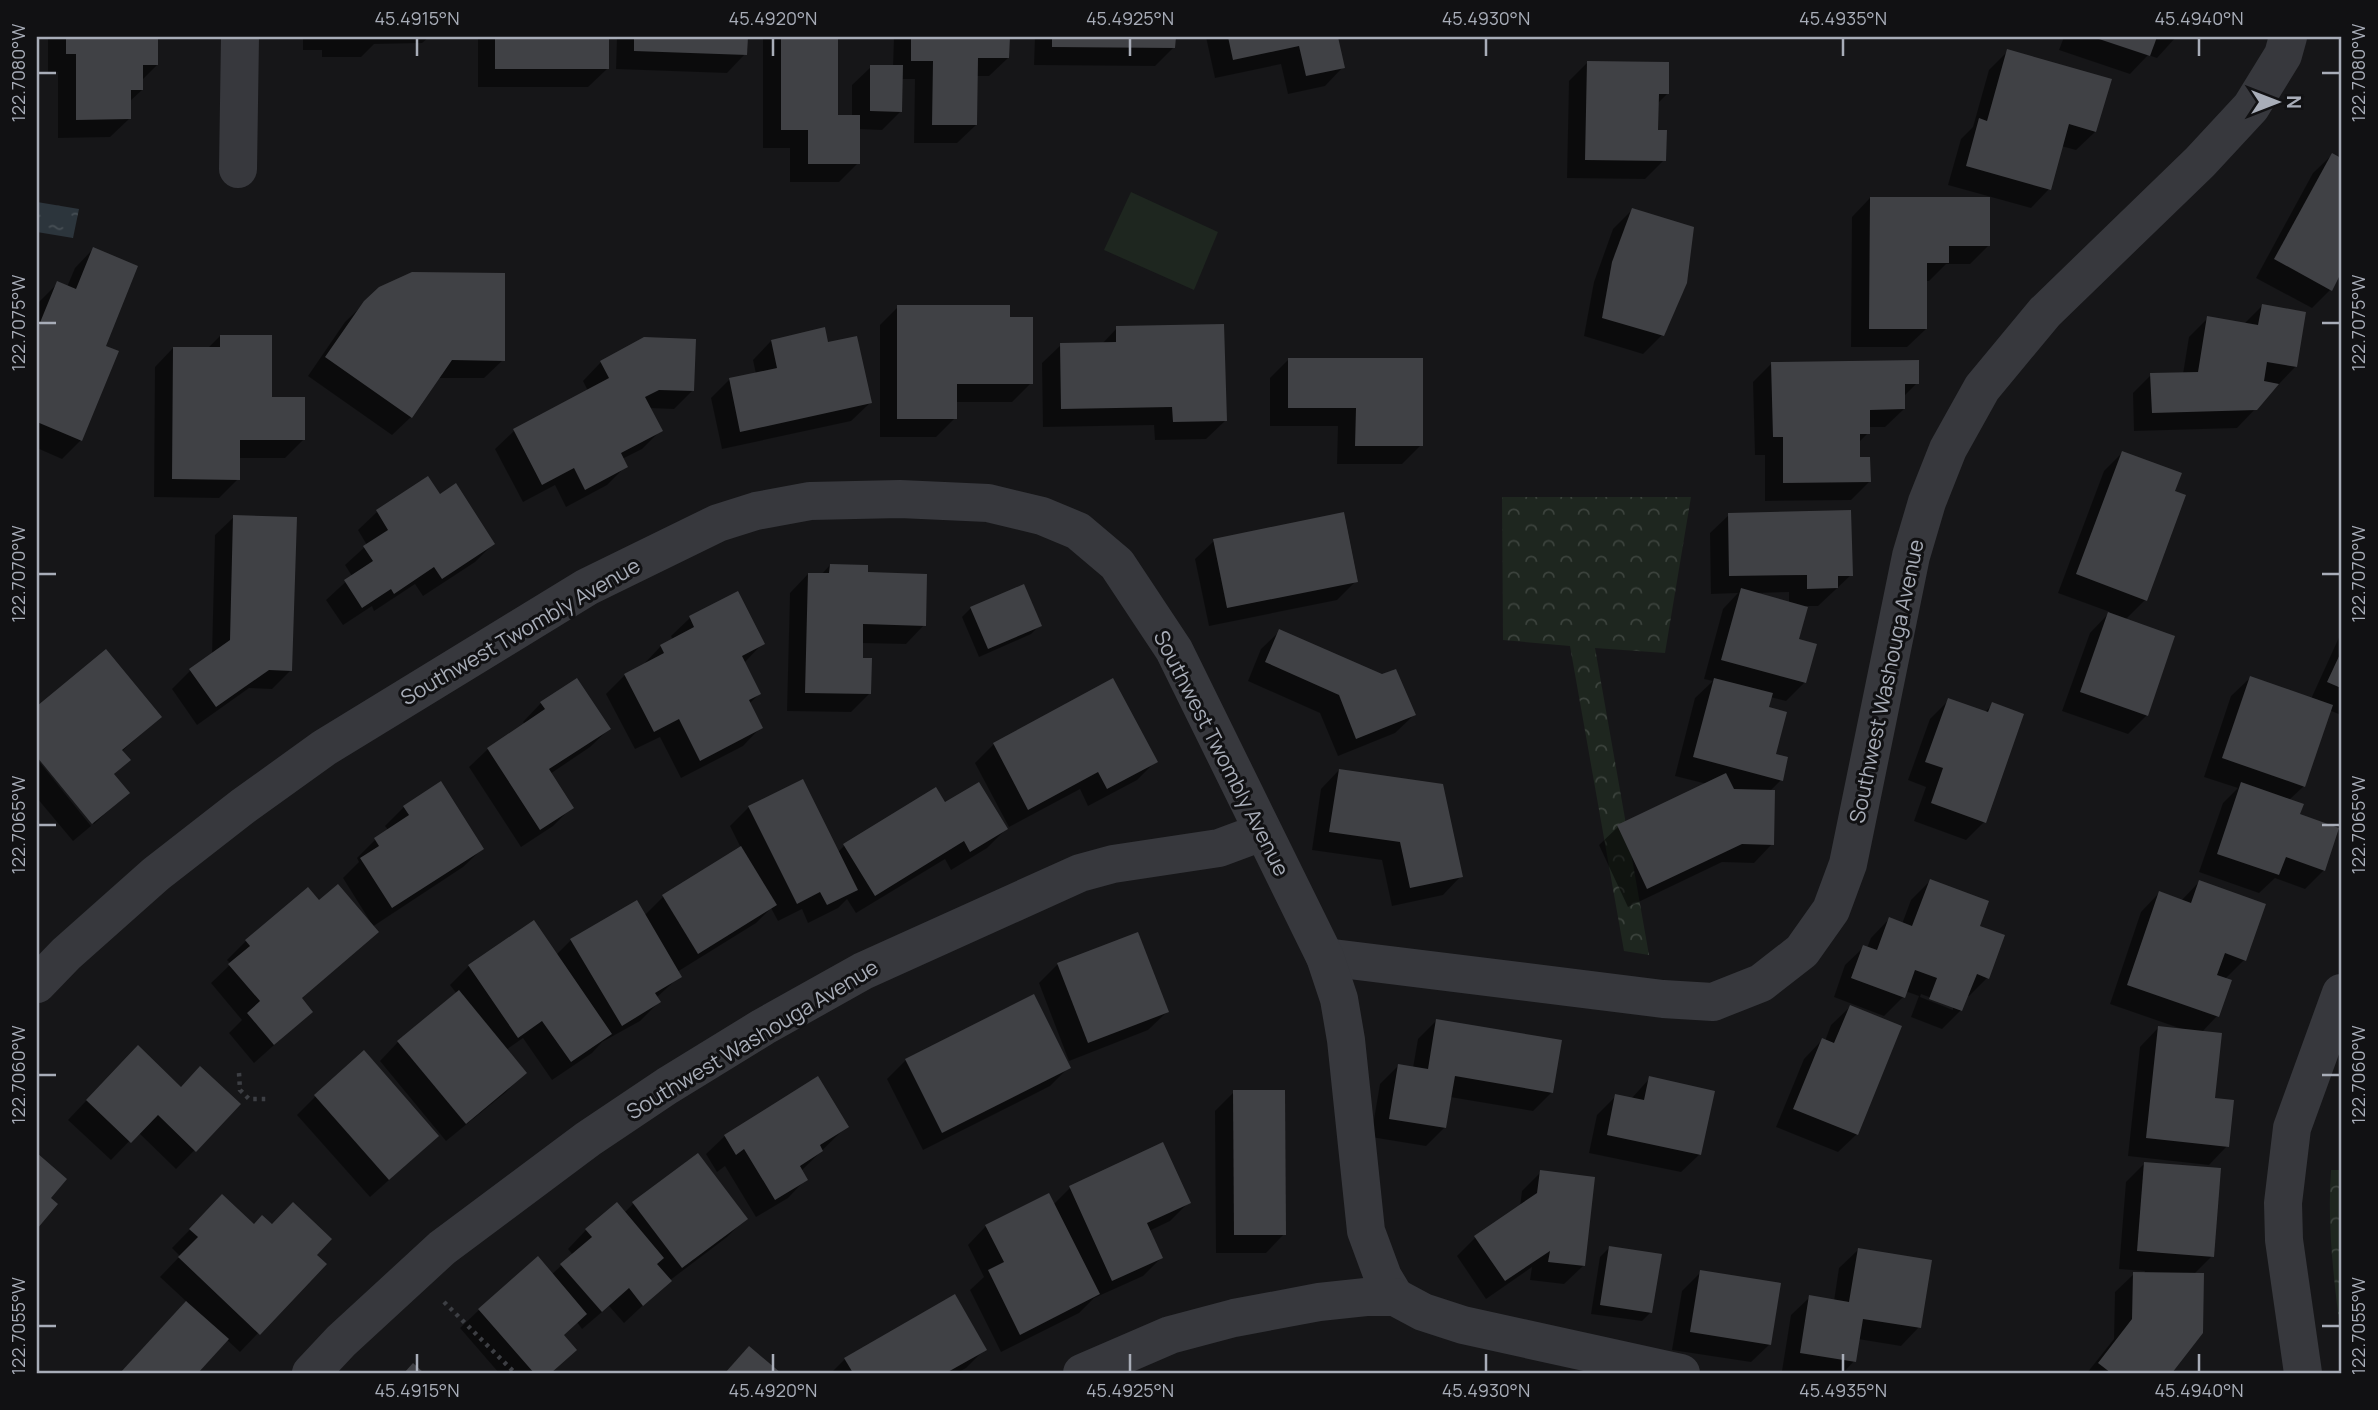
<svg xmlns="http://www.w3.org/2000/svg" width="2378" height="1410" viewBox="0 0 2378 1410" font-family="Manrope,sans-serif">
<style>
.forest{fill:url(#forest-crowns)}
.garden{fill:#1e261f}
.water{fill:url(#water-ripples)}
.shadow{fill:#0007;fill-rule:evenodd}
.building{fill:#404145}
.lines{fill:none;stroke-linecap:round;stroke-linejoin:round}
.path{stroke:#3d3f44;stroke-width:4.5;stroke-dasharray:3.5 5;stroke-linecap:butt}
.street{stroke:#37383d;stroke-width:38}
.ticks{fill:none;stroke:#a8adb8;stroke-width:2.5}
.labels{text-anchor:middle;dominant-baseline:central;stroke-width:6;stroke-linejoin:round;paint-order:stroke}
.street-label{font-size:21px;fill:#a8adb8;stroke:#111113}
.neatline{fill:none;stroke:#a8adb8;stroke-width:2.5}
.ticks-label{font-size:18px;text-anchor:middle;fill:#a8adb8}
</style>
<defs>
<pattern id="forest-crowns" width="20" height="18" patternUnits="userSpaceOnUse" patternTransform="scale(1.75)"><rect width="20" height="18" fill="#1e261f"/><path d="M2 6a3 3 0 1 1 6 0M12 15a3 3 0 1 1 6 0" fill="none" stroke="#3c433d"/></pattern>
<pattern id="water-ripples" width="26" height="14" patternUnits="userSpaceOnUse" patternTransform="scale(1.75)"><rect width="26" height="14" fill="#2c353c"/><path d="M2 4q2-2 4 0t4 0M15 11q2-2 4 0t4 0" fill="none" stroke="#485056"/></pattern>
</defs>
<rect width="100%" height="100%" fill="#161618"/>
<!-- forest -->
<g class="forest">
<path d="M1502,497H1691L1665,653L1595,648L1649,955L1624,951L1570,646L1503,640Z"/>
<path d="M2331,1170H2341V1337C2334,1281 2327,1226 2331,1170Z"/>
</g>
<!-- garden -->
<path class="garden" d="M1131,192L1218,232L1194,290L1104,250Z"/>
<!-- water -->
<path class="water" d="M37,202L79,209L73,238L37,232Z"/>
<!-- shadow -->
<g class="shadow">
<path d="M48,37H156L157,65L142,80V90L129,102V119L110,137L58,138V72H48Z"/>
<path d="M303,37H429L422,43L374,44L361,57H322V50H303Z"/>
<path d="M478,37H607V69L588,87H478Z"/>
<path d="M617,37H746L745,54L727,73L616,69Z"/>
<path d="M763,37H837V117H852V85L871,67H893L894,37H1008V58L989,76H976V125L957,143H914L915,79H901V111L882,130L858,129V163L839,182H790V148H763Z"/>
<path d="M1035,37H1174V47L1155,66L1034,65Z"/>
<path d="M1206,37H1337L1343,67L1325,86L1288,94L1281,64L1215,78Z"/>
<path d="M2064,37H2176L2157,58L2148,55L2130,74L2059,50Z"/>
<path d="M2008,51L2095,132L2076,150L2061,146L2049,189L2031,208L1948,185L1961,139L1973,127L1989,70Z"/>
<path d="M1587,63L1667,94L1657,104L1656,132L1664,160L1645,179L1567,178L1569,81Z"/>
<path d="M2332,155L2341,160V269L2330,290L2312,308L2256,278L2313,173Z"/>
<path d="M1870,198L1988,246L1970,264H1946L1929,281H1926V329L1907,347H1851L1852,217Z"/>
<path d="M1632,210L1662,335L1643,354L1584,336L1594,282L1613,229Z"/>
<path d="M93,249L103,346L81,440L62,459L37,448V307L39,302L58,283L67,287L75,268Z"/>
<path d="M365,303L503,360L484,378H437L411,417L392,435L308,376L345,322Z"/>
<path d="M2262,306L2296,366L2237,428L2134,431L2133,393L2151,375L2183,374L2189,337L2208,318L2244,324Z"/>
<path d="M898,307L1031,383L1012,402H955V418L936,437H880V325Z"/>
<path d="M1117,328L1225,421L1206,439L1155,440L1154,425L1043,427L1042,363L1061,345L1102,344Z"/>
<path d="M220,336L303,440L285,458H238V479L219,498L154,497L155,367L173,348H208Z"/>
<path d="M771,341L826,344L870,403L851,421L722,449L711,398L729,380L756,374L753,360Z"/>
<path d="M1289,359L1421,445L1402,464H1337L1338,426H1270V378Z"/>
<path d="M601,362L693,390L674,409L649,408L661,430L642,449L622,459L626,466L607,485L566,507L555,485L523,502L495,449L514,431L588,391L583,381Z"/>
<path d="M1772,363L1917,383L1903,397L1904,409L1885,427H1868V433L1858,443V459L1869,482L1851,500L1765,501V455H1755L1753,382Z"/>
<path d="M2122,453L2173,492L2145,600L2125,620L2173,637L2146,716L2128,734L2062,711L2090,633L2110,612L2058,593L2104,471Z"/>
<path d="M428,478L439,496L493,544L475,562L423,596L415,584L374,611L372,606L343,625L326,600L352,576L345,565L367,545L358,530L377,512Z"/>
<path d="M1729,515L1851,575L1818,606H1806L1797,640L1805,682L1786,701L1770,697L1767,708L1774,755L1781,780L1770,791L1772,844L1754,863L1722,862L1628,907L1599,845L1618,827L1707,784L1675,776L1695,698L1713,681L1704,679L1723,609L1738,593L1711,594L1710,533ZM1789,592V603L1756,593Z"/>
<path d="M234,517L291,670L272,689L249,688L197,725L172,689L190,671L212,655L215,535Z"/>
<path d="M1214,541L1356,581L1337,600L1209,626L1195,559Z"/>
<path d="M830,565L866,574L924,625L906,644L861,643V660L869,694L851,712L787,711L790,593L808,574L821,575Z"/>
<path d="M737,593L763,643L744,663L759,694L749,704L761,727L743,746L681,778L660,737L635,749L606,694L625,675L643,665L661,646L673,640L671,636L690,618Z"/>
<path d="M971,608L1040,625L1031,634L979,657L962,617Z"/>
<path d="M1280,631L1414,715L1395,733L1338,756L1320,713L1248,681L1261,649Z"/>
<path d="M2341,633V715L2329,710L2304,786L2289,800L2324,870L2305,889L2275,878L2259,893L2199,872L2223,803L2238,788L2204,777L2231,696L2250,678L2311,699Z"/>
<path d="M106,652L160,717L121,752L128,760L113,775L127,793L94,824L37,754V709Z"/>
<path d="M1949,700L1984,713L1993,704L1984,822L1966,840L1914,821L1926,787L1908,780L1930,719Z"/>
<path d="M541,703L609,729L590,747L550,774L572,807L553,826L521,847L469,767L488,749L525,725L523,722Z"/>
<path d="M994,744L1155,762L1137,780L1088,806L1080,789L1009,827L975,763Z"/>
<path d="M37,759L91,826L73,841L37,798Z"/>
<path d="M1339,770L1461,876L1443,895L1392,906L1382,860L1312,850L1321,789Z"/>
<path d="M945,804L1006,829L987,848L951,870L945,859L856,913L847,899L838,908L808,923L802,909L778,921L771,908L756,923L677,972L680,976L656,998L659,1002L640,1021L602,1042L592,1053L552,1080L523,1038L506,1050L524,1073L506,1092L446,1141L380,1061L398,1042L457,994L450,985L469,966L533,922L556,955L571,940L644,916L663,897L741,848L730,826L749,807L838,852L844,846Z"/>
<path d="M404,807L482,849L463,867L372,927L376,932L301,999L311,1012L254,1063L229,1033L242,1020L211,983L231,964L227,960L246,941L308,889L318,902L368,922L370,921L343,878L359,862L357,858L375,840L389,831L385,826Z"/>
<path d="M1930,881L1978,927L1987,978L1969,996H1966L1961,1010L1942,1029L1911,1017L1919,996L1905,991L1903,997L1884,1016L1834,997L1845,965L1864,947L1867,948L1871,938L1889,919L1902,924L1911,900ZM1921,994L1953,1006V1010L1920,997Z"/>
<path d="M2199,882L2244,960L2225,979L2217,1016L2201,1033L2213,1100L2227,1146L2209,1165L2128,1156L2140,1047L2158,1028L2182,1029L2110,1004L2141,912L2159,893L2181,901Z"/>
<path d="M1058,964L1167,1012L1148,1030L1069,1061L1039,983Z"/>
<path d="M1033,997L1068,1068L1050,1086L923,1150L887,1079L906,1060Z"/>
<path d="M1850,1007L1857,1134L1838,1152L1776,1127L1804,1059L1822,1040L1825,1041L1831,1025Z"/>
<path d="M1436,1021L1552,1092L1533,1111L1450,1097L1445,1127L1426,1146L1371,1137L1380,1084L1398,1066L1413,1068L1418,1039Z"/>
<path d="M119,1066L181,1089L239,1105L176,1169L138,1132L111,1160L68,1120Z"/>
<path d="M1650,1078L1700,1154L1681,1172L1589,1153L1597,1115L1616,1096L1631,1099Z"/>
<path d="M1234,1092L1284,1234L1266,1253H1216L1215,1111Z"/>
<path d="M316,1096L418,1154L370,1197L297,1115Z"/>
<path d="M847,1126L801,1171L806,1179L788,1198L756,1217L725,1166L717,1172L706,1154L725,1136Z"/>
<path d="M1162,1144L1189,1202L1170,1221L1149,1231L1161,1258L1143,1276L1094,1298L1079,1313L1001,1352L970,1290L984,1277L968,1245L986,1226L1053,1205L1070,1188Z"/>
<path d="M2145,1163L2212,1256L2193,1275L2201,1332L2170,1373H2087L2114,1339L2115,1292L2134,1274H2144L2145,1271L2119,1269L2126,1182Z"/>
<path d="M1541,1172L1583,1266L1564,1284L1530,1280L1532,1267L1486,1299L1457,1256L1475,1238L1520,1207L1522,1191Z"/>
<path d="M222,1197L253,1226H272L315,1255L324,1264L240,1352L226,1339L195,1373H120L187,1302L160,1277L180,1256L172,1248Z"/>
<path d="M633,1204L745,1219L727,1237L669,1281L624,1323L609,1306L582,1329L577,1322L562,1336L574,1350L550,1373H499L460,1328L479,1310L551,1275L573,1255L568,1249L586,1230L624,1213Z"/>
<path d="M1609,1248L1651,1312L1642,1321L1591,1314L1600,1257Z"/>
<path d="M1858,1250L1919,1327L1901,1346L1858,1339L1854,1361L1843,1373H1796L1782,1371L1791,1315L1810,1297L1834,1301L1839,1268Z"/>
<path d="M1701,1272L1770,1344L1751,1362L1672,1350L1682,1291Z"/>
<path d="M984,1350L966,1368L957,1373H831L845,1359Z"/>
</g>
<!-- building -->
<g class="building">
<path d="M66,37H158V65H143V90H131V119L76,120V54H66Z"/>
<rect x="495" y="37" width="114" height="32"/>
<path d="M634,37H748L747,55L634,51Z"/>
<path d="M781,37H838V115H860V164H808V130H781Z"/>
<path d="M911,37H1010L1009,58H978L977,125H932L933,61H911Z"/>
<path d="M1052,37H1176L1175,48L1052,47Z"/>
<path d="M1228,37H1338L1345,68L1306,76L1299,46L1233,60Z"/>
<path d="M2093,37H2157L2150,56Z"/>
<path d="M2007,49L2112,79L2096,132L2069,124L2051,190L1966,166L1979,118L1987,121Z"/>
<path d="M1587,61L1669,62V94H1659L1658,130H1667L1666,161L1585,160Z"/>
<path d="M870,65H903L902,112L870,111Z"/>
<path d="M2332,153L2341,158V273L2332,291L2274,259Z"/>
<path d="M1870,197H1990V246H1949V263H1927V329H1869Z"/>
<path d="M1632,208L1694,227L1687,283L1664,336L1602,318L1612,262Z"/>
<path d="M93,247L138,266L106,346L119,351L82,441L37,422V330L57,281L76,289Z"/>
<path d="M412,272L505,273V361L452,360L412,418L325,357L364,301L379,287Z"/>
<path d="M2262,304L2306,312L2297,367L2267,362L2264,381L2279,384L2257,410L2152,413L2150,373L2198,372L2207,316L2258,325Z"/>
<path d="M897,305H1010V317H1033V384H957V419H897Z"/>
<path d="M1224,324L1227,421L1173,422L1172,407L1061,409L1060,343L1116,342V326Z"/>
<path d="M825,327L828,342L857,336L872,403L740,432L729,378L777,368L771,340Z"/>
<path d="M220,335H272V397H305V440H240V480L172,479L173,347H220Z"/>
<path d="M644,337L696,339L694,391L659,390L645,397L663,431L621,453L628,467L585,490L574,468L542,485L513,429L609,378L600,361Z"/>
<path d="M1288,358H1423V446H1355L1356,408H1288Z"/>
<path d="M1919,360V384H1905V409L1870,410V434H1860V457H1870L1871,482L1783,483V437H1773L1771,362Z"/>
<path d="M2122,451L2182,473L2175,491L2186,495L2147,601L2076,574Z"/>
<path d="M428,476L440,494L456,483L495,544L442,579L434,567L394,594L391,589L362,608L344,580L373,561L363,546L388,530L376,510Z"/>
<path d="M1851,510L1853,576H1838V588L1807,589V575L1729,576L1728,513Z"/>
<path d="M1344,512L1358,582L1227,608L1213,539Z"/>
<path d="M233,515L297,517L292,671L269,670L216,707L189,669L230,640Z"/>
<path d="M830,564L868,565V572L927,574L926,626L863,624V658H872L871,694L805,693L808,573H829Z"/>
<path d="M1024,584L1042,626L988,649L970,607Z"/>
<path d="M1741,588L1808,607L1799,639L1817,644L1806,683L1721,660Z"/>
<path d="M738,591L765,644L742,656L761,694L749,700L763,728L700,761L679,719L654,732L624,674L664,653L660,645L694,627L689,616Z"/>
<path d="M2108,612L2175,636L2148,716L2080,692Z"/>
<path d="M1279,629L1382,674L1396,669L1416,715L1356,739L1339,695L1265,662Z"/>
<path d="M106,649L162,717L122,750L131,760L114,774L130,793L92,824L37,757V706Z"/>
<path d="M2341,652V688L2327,682Z"/>
<path d="M2250,676L2333,705L2305,787L2222,758Z"/>
<path d="M577,678L611,729L549,769L574,808L540,830L487,748L545,709L540,702Z"/>
<path d="M1113,678L1158,762L1107,789L1098,772L1028,810L993,743Z"/>
<path d="M1714,678L1773,693L1769,707L1787,712L1776,754L1788,757L1783,781L1693,757Z"/>
<path d="M1948,698L1988,712L1992,702L2024,714L1986,823L1931,803L1943,768L1925,762Z"/>
<path d="M1339,769L1443,784L1463,877L1410,888L1400,842L1329,832Z"/>
<path d="M1726,773L1734,789L1775,790L1774,845L1742,844L1647,889L1617,825Z"/>
<path d="M803,779L858,890L827,905L820,892L797,904L748,806Z"/>
<path d="M441,781L484,849L392,908L360,858L379,846L374,838L409,815L403,806Z"/>
<path d="M979,782L1008,829L970,852L964,841L875,896L843,844L936,787L945,802Z"/>
<path d="M2241,782L2304,804L2300,814L2339,828L2325,871L2286,857L2279,875L2217,854Z"/>
<path d="M741,846L777,905L698,954L662,895Z"/>
<path d="M1930,879L1989,901L1980,926L2005,935L1989,979L1977,974L1962,1011L1929,999L1937,978L1915,970L1905,998L1851,978L1863,945L1877,950L1889,917L1912,926Z"/>
<path d="M2199,880L2266,904L2246,961L2225,953L2217,975L2232,980L2219,1017L2127,985L2159,891L2191,903Z"/>
<path d="M338,884L379,932L302,998L313,1012L274,1045L247,1013L260,1001L228,964L250,946L245,940L308,887L319,900Z"/>
<path d="M637,900L682,977L655,993L661,1002L622,1026L570,939Z"/>
<path d="M534,920L612,1034L571,1062L542,1021L518,1038L468,965Z"/>
<path d="M1138,932L1169,1012L1088,1043L1057,963Z"/>
<path d="M459,990L527,1073L466,1124L397,1041Z"/>
<path d="M1034,994L1071,1068L942,1133L905,1059Z"/>
<path d="M1850,1005L1902,1026L1858,1135L1793,1109L1822,1038L1834,1043Z"/>
<path d="M1436,1019L1562,1040L1553,1093L1455,1076L1446,1128L1389,1119L1398,1064L1428,1069Z"/>
<path d="M2158,1026L2222,1033L2215,1098L2234,1100L2229,1147L2146,1138Z"/>
<path d="M138,1045L181,1087L200,1066L241,1104L196,1152L158,1115L131,1143L86,1100Z"/>
<path d="M364,1050L439,1136L389,1180L314,1095Z"/>
<path d="M818,1076L849,1127L820,1145L823,1151L800,1166L808,1180L775,1200L744,1149L736,1155L724,1135Z"/>
<path d="M1649,1076L1715,1091L1701,1155L1607,1135L1615,1094L1644,1100Z"/>
<path d="M1233,1090H1285L1286,1235H1234Z"/>
<path d="M1163,1142L1191,1203L1147,1223L1163,1258L1112,1281L1069,1186Z"/>
<path d="M37,1153L67,1179L51,1198L58,1204L37,1229Z"/>
<path d="M698,1153L748,1219L682,1268L632,1202Z"/>
<path d="M2144,1162L2221,1168L2214,1257L2137,1251Z"/>
<path d="M1540,1170L1595,1177L1585,1266L1548,1262L1550,1251L1505,1281L1474,1236L1537,1193Z"/>
<path d="M1049,1193L1100,1294L1020,1335L988,1270L1004,1262L985,1225Z"/>
<path d="M222,1194L254,1224L262,1215L272,1224L293,1202L332,1239L317,1255L327,1264L260,1335L178,1257L198,1237L189,1229Z"/>
<path d="M617,1202L664,1258L657,1264L672,1281L643,1306L629,1288L602,1312L560,1264L592,1237L585,1229Z"/>
<path d="M1609,1246L1662,1254L1652,1313L1600,1305Z"/>
<path d="M1858,1248L1932,1260L1921,1328L1863,1319L1856,1362L1800,1353L1809,1295L1849,1302Z"/>
<path d="M538,1256L587,1314L564,1335L577,1350L551,1373H534L478,1309Z"/>
<path d="M1700,1270L1781,1283L1771,1345L1690,1332Z"/>
<path d="M2133,1272L2204,1273L2203,1333L2172,1373H2111L2098,1363L2132,1319Z"/>
<path d="M955,1294L987,1350L946,1373H853L844,1358Z"/>
<path d="M186,1301L229,1339L198,1373H120Z"/>
<path d="M749,1346L781,1373H725Z"/>
<path d="M413,1363L424,1373H404Z"/>
</g>
<g class="lines">
<!-- path -->
<g class="path">
<path d="M239,1073L240,1090L249,1099H269"/>
<path d="M444,1302L515,1373"/>
</g>
<!-- street -->
<g class="street">
<path d="M238,169L240,37"/>
<path d="M1325,957L1663,999L1713,1002L1761,983L1802,951L1831,910L1848,864L1911,556L1927,502L1948,449L1982,388L2045,312L2200,162L2251,107L2283,55L2288,37"/>
<path d="M37,984L66,954L156,874L242,807L324,748L587,587L718,523L756,511L810,501L900,499L988,503L1042,516L1078,531L1117,564L1174,650L1325,957L1339,999L1346,1040L1366,1231L1383,1277L1395,1297"/>
<path d="M311,1373L341,1341L442,1248L588,1139L667,1086L763,1027L863,971L1080,873L1113,864L1219,848L1262,832"/>
<path d="M1082,1373L1170,1335L1234,1318L1319,1302L1366,1297H1395L1423,1312L1463,1325L1681,1373"/>
<path d="M2303,1373L2284,1240L2283,1203L2292,1128L2341,993"/>
</g>
</g>
<!-- ticks -->
<path class="ticks" d="M417,38V56M773,38V56M1130,38V56M1486,38V56M1843,38V56M2199,38V56M38,73H56M2322,73H2340M38,323H56M2322,323H2340M38,574H56M2322,574H2340M38,825H56M2322,825H2340M38,1075H56M2322,1075H2340M38,1326H56M2322,1326H2340M417,1354V1372M773,1354V1372M1130,1354V1372M1486,1354V1372M1843,1354V1372M2199,1354V1372"/>
<g class="labels">
<!-- street labels -->
<g class="street-label">
<text transform="translate(520 631) rotate(-30)">Southwest Twombly Avenue</text>
<text transform="translate(1886 681) rotate(-78)">Southwest Washouga Avenue</text>
<text transform="translate(1222 753) rotate(63)">Southwest Twombly Avenue</text>
<text transform="translate(752 1039) rotate(-31)">Southwest Washouga Avenue</text>
</g>
</g>
<!-- border -->
<rect width="2378" height="1410" fill="none" stroke="#111113" stroke-width="77"/>
<!-- north arrow -->
<g transform="translate(2277 102) rotate(90)" stroke="#111113" stroke-width="5" paint-order="stroke">
<path d="M0-5L12 26L0 18L-12 26Z" fill="#a8adb8"/>
<text y="-10" font-size="19" font-weight="bold" text-anchor="middle" fill="#a8adb8">N</text>
</g>
<rect x="38" y="38" width="2302" height="1334" class="neatline"/>
<g class="ticks-label">
<text x="417" y="25">45.4915°N</text>
<text x="773" y="25">45.4920°N</text>
<text x="1130" y="25">45.4925°N</text>
<text x="1486" y="25">45.4930°N</text>
<text x="1843" y="25">45.4935°N</text>
<text x="2199" y="25">45.4940°N</text>
<text transform="translate(2359 73) rotate(-90)" y="6">122.7080°W</text>
<text transform="translate(19 73) rotate(-90)" y="6">122.7080°W</text>
<text transform="translate(2359 323) rotate(-90)" y="6">122.7075°W</text>
<text transform="translate(19 323) rotate(-90)" y="6">122.7075°W</text>
<text transform="translate(2359 574) rotate(-90)" y="6">122.7070°W</text>
<text transform="translate(19 574) rotate(-90)" y="6">122.7070°W</text>
<text transform="translate(2359 825) rotate(-90)" y="6">122.7065°W</text>
<text transform="translate(19 825) rotate(-90)" y="6">122.7065°W</text>
<text transform="translate(2359 1075) rotate(-90)" y="6">122.7060°W</text>
<text transform="translate(19 1075) rotate(-90)" y="6">122.7060°W</text>
<text transform="translate(2359 1326) rotate(-90)" y="6">122.7055°W</text>
<text transform="translate(19 1326) rotate(-90)" y="6">122.7055°W</text>
<text x="417" y="1397">45.4915°N</text>
<text x="773" y="1397">45.4920°N</text>
<text x="1130" y="1397">45.4925°N</text>
<text x="1486" y="1397">45.4930°N</text>
<text x="1843" y="1397">45.4935°N</text>
<text x="2199" y="1397">45.4940°N</text>
</g>
</svg>
